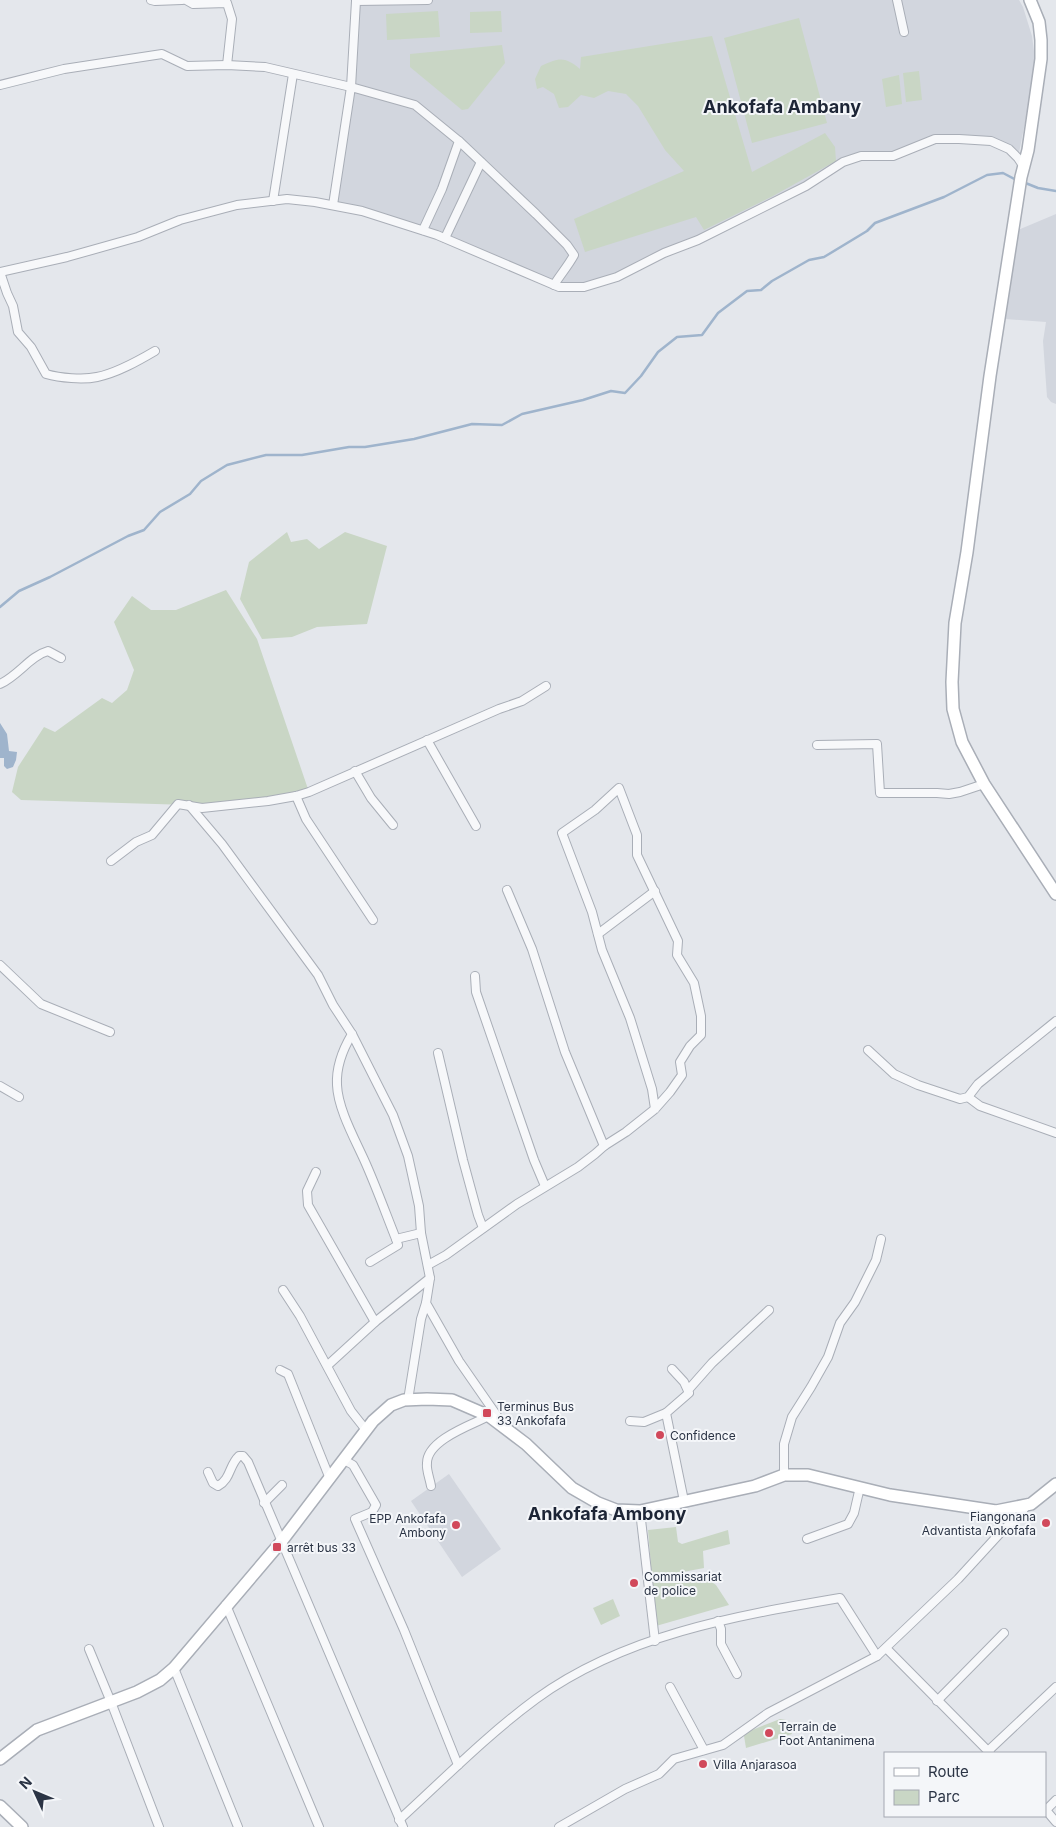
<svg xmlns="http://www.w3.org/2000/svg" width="1056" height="1827" viewBox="0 0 1056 1827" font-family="Inter,sans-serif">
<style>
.built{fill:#d2d6de}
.green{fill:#c9d6c5}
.water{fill:#9fb4cc}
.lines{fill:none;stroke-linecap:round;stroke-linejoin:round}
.stream{stroke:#9fb4cc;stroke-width:2.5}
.street-casing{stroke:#a9aeb7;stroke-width:10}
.secondary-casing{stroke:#a9aeb7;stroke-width:14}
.street{stroke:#f7f8fa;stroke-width:8}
.secondary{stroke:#fff;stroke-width:11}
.poi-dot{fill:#d1495b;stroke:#f4f6f9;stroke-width:2}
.labels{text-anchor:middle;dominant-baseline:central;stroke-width:4;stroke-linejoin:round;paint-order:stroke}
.poi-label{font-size:12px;fill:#2b3445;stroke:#f4f6f9;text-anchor:start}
.district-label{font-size:18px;font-weight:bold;fill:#1d2536;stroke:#f4f6f9}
</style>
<rect width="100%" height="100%" fill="#e4e7ec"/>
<!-- built -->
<g class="built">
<path d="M428,0H1019L1023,7L1032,36L1036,66L1018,158L991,141L935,139L893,156H861L617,277L559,287L445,238L333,205L351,87L356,1Z"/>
<path d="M1056,214V404L1051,402L1047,397L1043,341L1046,322L1005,319L1018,230Z"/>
<path d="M449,1474L501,1549L462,1577L411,1501Z"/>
</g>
<!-- green -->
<g class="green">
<path d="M438,11L440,37L387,40L386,14Z"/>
<path d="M501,11L502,32L470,33V12Z"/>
<path d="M799,18L827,123L752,143L724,38Z"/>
<path d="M712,36L752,172L825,133L835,147L836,161L773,196L704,230L696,217L585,252L574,219L684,171L665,150L638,106L626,94L608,91L594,98L581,95L568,107L559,108L554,94L543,87L537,89L535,79L541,66C559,58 564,56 580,69L581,57Z"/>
<path d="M502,45L505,63L468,109L462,110L410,67V54Z"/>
<path d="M919,71L922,100L906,102L903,73Z"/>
<path d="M899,75L902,104L886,107L882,79Z"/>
<path d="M287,532L291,542L307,539L319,549L345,532L387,546L367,624L317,627L292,637L262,639L240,599L249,562Z"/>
<path d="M226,590L257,639L309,792L202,808L189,805L21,800L12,792L18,767L44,727L55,732L102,698L112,703L127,690L134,670L114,622L132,596L151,610H176Z"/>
<path d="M676,1527L678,1542L682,1544L728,1530L730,1544L703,1551L704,1568L683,1572L685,1581L704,1577L716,1585L729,1605L656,1626L648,1530Z"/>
<path d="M613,1599L620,1616L601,1625L593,1608Z"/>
<path d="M780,1719L786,1720L792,1734L746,1748L744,1736L747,1732Z"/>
</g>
<!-- water -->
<path class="water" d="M0,723L7,734L9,751L17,752L16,760L13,767L7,769L4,766V758H0Z"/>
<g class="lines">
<!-- stream -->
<g class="stream">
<path d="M1023,182L1038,188L1056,191"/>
<path d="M0,607L19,591L50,577L128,536L144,530L160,512L190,494L201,481L227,465L266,455H302L349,447H365L414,439L472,424L502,425L522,414L583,400L611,391L625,393L641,376L658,352L677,337L702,335L718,313L747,291L761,290L772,281L809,260L824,257L867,231L875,223L944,197L987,175L1003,173L1018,181"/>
</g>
<!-- street casing -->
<g class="street-casing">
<g id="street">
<path d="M151,0L155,1L182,0"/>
<path d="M186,0L193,4L227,3L232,19L227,65"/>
<path d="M897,0L904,32"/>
<path d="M0,85L64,69L162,54L187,66L227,65L265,67L351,87L356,1L428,0"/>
<path d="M273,201L293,74"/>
<path d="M333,205L351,87L415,105L459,141"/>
<path d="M423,230L442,189L459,141L536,214L567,245L574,255C568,266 560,275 554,285"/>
<path d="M445,238L481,162"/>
<path d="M0,272L67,257L138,237L180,220L237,205L287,199L315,202L362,211L437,235L559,287H584L617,277L664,253L698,240L806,186L843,162L861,156H893L935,139H959L991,141L1009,149L1018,158L1024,167"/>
<path d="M0,272L7,293L13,306L18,332L31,347L46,374C60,378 83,380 97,377C117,373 138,361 155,351"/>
<path d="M0,684C19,675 30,656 48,651L61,658"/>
<path d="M427,740L476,826"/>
<path d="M817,745L877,744L880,793H937L949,794L960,792L984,784"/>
<path d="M355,771L371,798L393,825"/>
<path d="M296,796L306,819L373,920"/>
<path d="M189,805L222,844L318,975L333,1005L352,1034L393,1115L408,1156L419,1206L421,1233L430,1278L426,1303L459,1361L502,1423"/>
<path d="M111,861L136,842L152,835L178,804L202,808L268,801L296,796L309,792L499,709L522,701L546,686"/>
<path d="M507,890L532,949L565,1052L604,1146"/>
<path d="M598,934L655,891"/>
<path d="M0,965L41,1004L110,1032"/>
<path d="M475,976L476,992L534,1160L545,1186"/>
<path d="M352,1034C343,1049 336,1067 337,1085C338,1110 356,1141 366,1164C377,1189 386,1214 396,1239"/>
<path d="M868,1050L894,1074L918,1085L960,1099L968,1097L978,1084L1056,1021"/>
<path d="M438,1053L463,1160L478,1215L483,1228"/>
<path d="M0,1086L19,1097"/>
<path d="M968,1097L980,1106L1056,1133"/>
<path d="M316,1172L307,1191L308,1205L375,1322"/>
<path d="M370,1262L398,1245L396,1239L421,1233"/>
<path d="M428,1265L446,1255L517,1204L578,1167L595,1154L604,1146L626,1132L655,1109L670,1092L682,1075L680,1062L690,1046L701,1035V1016L694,983L677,955L678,941L637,855V835L619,788L595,810L562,833L592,912L602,950L630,1018L652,1089L655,1109"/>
<path d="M283,1290L300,1316L351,1411L366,1430"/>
<path d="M328,1365L375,1322L430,1278"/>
<path d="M672,1369L684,1382L689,1393L666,1413L684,1501"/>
<path d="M280,1370L288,1374L330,1479"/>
<path d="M689,1389L712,1363L769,1310"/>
<path d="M408,1400L421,1319L426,1303"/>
<path d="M630,1421L644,1422L666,1413"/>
<path d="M344,1460L353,1465L376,1505L372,1512L355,1519L404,1630L458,1765"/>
<path d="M208,1472L213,1483L218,1486C231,1479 229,1465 239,1456H243L248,1462L403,1827"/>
<path d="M784,1475V1444L792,1417L811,1387L828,1357L840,1323L855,1302L876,1260L881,1239"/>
<path d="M431,1486C430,1479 426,1470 427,1463C427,1440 471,1425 489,1416"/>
<path d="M264,1503L282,1485"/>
<path d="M640,1511L655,1641"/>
<path d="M807,1539L848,1524L854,1513L860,1487"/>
<path d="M226,1605L319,1827"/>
<path d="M718,1621L721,1629V1644L737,1674"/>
<path d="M886,1648L990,1753"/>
<path d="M89,1649L111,1702L159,1827"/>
<path d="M174,1668L238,1827"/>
<path d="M670,1687L704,1750"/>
<path d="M937,1701L1004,1633"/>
<path d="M988,1751L1056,1687"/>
<path d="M1045,1809L1056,1822"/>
<path d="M1046,1810L1056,1800"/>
<path d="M399,1820C444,1779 487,1735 536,1699C624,1635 735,1616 840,1598L877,1656"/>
<path d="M559,1827L625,1789L659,1774L674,1759L723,1745L768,1713L877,1656L958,1579L1002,1531L1020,1515L1026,1506"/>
</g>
</g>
<!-- secondary casing -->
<g class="secondary-casing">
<g id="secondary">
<path d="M1030,0L1039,22L1041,40V59L1028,150L1021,177L990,376L967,552L955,623L952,682L953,709L962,742L984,784L1056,894"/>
<path d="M0,1759L37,1730L137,1692L160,1680L174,1668L281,1542L373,1421L391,1405L404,1400L427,1399L452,1400L489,1416L526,1444L572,1488L598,1503L616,1510L640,1511L755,1486L784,1475H808L890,1495L996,1511L1031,1504L1056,1484"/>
<path d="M0,1806L22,1827"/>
</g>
</g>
<!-- street -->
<use href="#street" class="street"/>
<!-- secondary -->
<use href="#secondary" class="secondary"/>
</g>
<!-- markers -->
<g class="poi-dot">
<rect x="482" y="1408" width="10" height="10" rx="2.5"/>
<circle cx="660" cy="1435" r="5"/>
<circle cx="1046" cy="1523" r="5"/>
<circle cx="456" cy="1525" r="5"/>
<rect x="272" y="1542" width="10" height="10" rx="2.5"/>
<circle cx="634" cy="1583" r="5"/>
<circle cx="769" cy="1733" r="5"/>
<circle cx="703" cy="1764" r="5"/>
</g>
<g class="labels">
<!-- poi labels -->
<g class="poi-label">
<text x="497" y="1406">Terminus Bus<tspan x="497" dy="14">33 Ankofafa</tspan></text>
<text x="670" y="1435">Confidence</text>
<text x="1036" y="1516" text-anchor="end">Fiangonana<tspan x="1036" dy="14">Advantista Ankofafa</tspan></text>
<text x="446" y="1518" text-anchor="end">EPP Ankofafa<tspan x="446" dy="14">Ambony</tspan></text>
<text x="287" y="1547">arrêt bus 33</text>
<text x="644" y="1576">Commissariat<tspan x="644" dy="14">de police</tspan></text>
<text x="779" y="1726">Terrain de<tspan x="779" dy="14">Foot Antanimena</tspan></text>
<text x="713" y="1764">Villa Anjarasoa</text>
</g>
<!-- district labels -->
<g class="district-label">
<text x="782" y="106">Ankofafa Ambany</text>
<text x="607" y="1513">Ankofafa Ambony</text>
</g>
</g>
<!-- legend -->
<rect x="884" y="1752" width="162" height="65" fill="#f4f6f9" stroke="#a4a8b1"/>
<rect x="894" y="1768" width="25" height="8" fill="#ffffff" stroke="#a4a8b1"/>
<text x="928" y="1777" font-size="15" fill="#2b3445">Route</text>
<rect x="894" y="1790" width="25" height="15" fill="#c9d6c5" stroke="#a4a8b1"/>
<text x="928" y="1802" font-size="15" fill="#2b3445">Parc</text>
<!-- north arrow -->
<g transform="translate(35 1792) rotate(314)" stroke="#f4f6f9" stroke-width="4" paint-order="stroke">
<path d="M0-4L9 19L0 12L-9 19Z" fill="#2b3445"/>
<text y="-8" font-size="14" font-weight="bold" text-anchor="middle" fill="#2b3445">N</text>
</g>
</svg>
